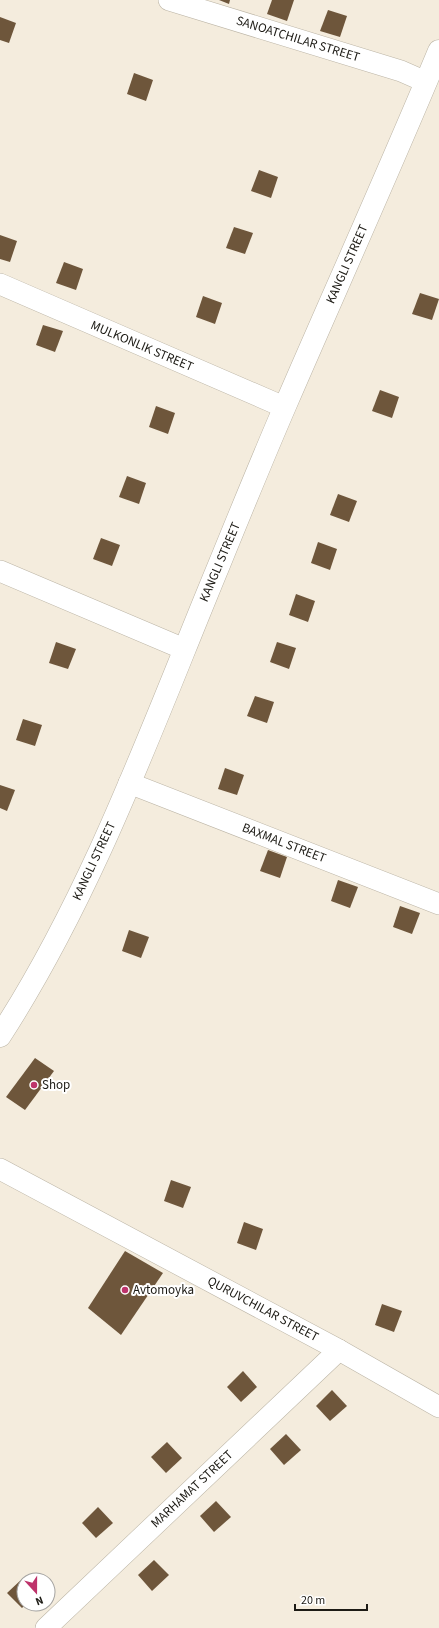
<svg xmlns="http://www.w3.org/2000/svg" width="439" height="1628" viewBox="0 0 439 1628" font-family="'Source Sans 3',sans-serif">
<style>
.building{fill:#6e563b}
.lines{fill:none;stroke-linecap:round;stroke-linejoin:round}
.street-casing{stroke:#bcb5a6;stroke-width:22}
.secondary-casing{stroke:#bcb5a6;stroke-width:23}
.street{stroke:#fff;stroke-width:21}
.secondary{stroke:#fff;stroke-width:22}
.poi-dot{fill:#be336b;stroke:#fff;stroke-width:1.5}
.labels{text-anchor:middle;dominant-baseline:central;stroke-width:4;stroke-linejoin:round;paint-order:stroke}
.street-label{font-size:13px;fill:#1c1a14;stroke:#fff}
.poi-label{font-size:13px;fill:#1c1a14;stroke:#fff;text-anchor:start}
</style>
<rect width="100%" height="100%" fill="#f4ecdd"/>
<!-- building -->
<g class="building">
<path d="M219,0H230L229,4Z"/>
<path d="M272,0H294L287,21L267,14Z"/>
<path d="M328,10L347,16L340,37L320,31Z"/>
<path d="M0,17L16,23L9,43L0,40Z"/>
<path d="M134,73L153,80L146,101L127,94Z"/>
<path d="M259,170L278,177L271,198L251,191Z"/>
<path d="M234,227L253,233L245,254L226,248Z"/>
<path d="M0,235L17,241L10,262L0,259Z"/>
<path d="M64,262L83,269L76,290L56,283Z"/>
<path d="M420,293L439,299L432,320L412,314Z"/>
<path d="M203,296L222,303L215,324L196,317Z"/>
<path d="M43,325L63,331L55,352L36,345Z"/>
<path d="M380,390L399,397L392,418L372,411Z"/>
<path d="M156,406L175,413L168,434L149,427Z"/>
<path d="M127,476L146,483L139,504L119,497Z"/>
<path d="M338,494L357,501L349,522L330,515Z"/>
<path d="M101,538L120,545L112,566L93,559Z"/>
<path d="M318,542L337,549L330,570L311,563Z"/>
<path d="M296,594L315,601L308,622L289,615Z"/>
<path d="M56,642L76,649L68,669L49,663Z"/>
<path d="M277,642L296,648L289,669L270,662Z"/>
<path d="M255,696L274,702L267,723L247,716Z"/>
<path d="M23,719L42,725L35,746L16,740Z"/>
<path d="M225,768L244,775L237,795L218,789Z"/>
<path d="M0,785L15,790L7,811L0,808Z"/>
<path d="M268,850L287,857L280,878L260,871Z"/>
<path d="M338,880L358,887L350,908L331,901Z"/>
<path d="M400,906L420,913L412,934L393,927Z"/>
<path d="M129,930L149,937L141,958L122,951Z"/>
<path d="M35,1058L54,1071L25,1110L6,1097Z"/>
<path d="M171,1180L191,1187L183,1208L164,1201Z"/>
<path d="M244,1222L263,1229L256,1250L237,1243Z"/>
<path d="M125,1251L163,1273L121,1335L88,1308Z"/>
<path d="M382,1304L402,1311L394,1332L375,1325Z"/>
<path d="M243,1371L257,1387L241,1402L227,1387Z"/>
<path d="M332,1390L347,1406L330,1421L316,1406Z"/>
<path d="M286,1434L301,1450L284,1465L270,1449Z"/>
<path d="M167,1442L182,1458L166,1473L151,1457Z"/>
<path d="M216,1501L231,1517L214,1532L200,1516Z"/>
<path d="M98,1507L113,1523L96,1538L82,1523Z"/>
<path d="M154,1560L169,1575L152,1591L138,1575Z"/>
<path d="M23,1578L26,1580H24V1604H26L22,1608L7,1593Z"/>
</g>
<g class="lines">
<!-- street casing -->
<g class="street-casing">
<g id="street">
<path d="M169,0L401,71L426,82"/>
<path d="M0,284L284,407"/>
<path d="M0,571L184,649"/>
<path d="M129,783L439,904"/>
<path d="M0,1169L339,1350L439,1407"/>
<path d="M46,1628L339,1350"/>
</g>
</g>
<!-- secondary casing -->
<g class="secondary-casing">
<path id="secondary" d="M0,1036C94,891 153,724 219,565C241,511 263,457 286,404C337,286 390,169 439,51"/>
</g>
<!-- street -->
<use href="#street" class="street"/>
<!-- secondary -->
<use href="#secondary" class="secondary"/>
</g>
<!-- markers -->
<g class="poi-dot">
<circle cx="34" cy="1085" r="4"/>
<circle cx="125" cy="1290" r="4"/>
</g>
<g class="labels">
<!-- street labels -->
<g class="street-label">
<text transform="translate(298 39) rotate(17)">SANOATCHILAR STREET</text>
<text transform="translate(347 264) rotate(-66)">KANGLI STREET</text>
<text transform="translate(142 346) rotate(23)">MULKONLIK STREET</text>
<text transform="translate(220 562) rotate(-67)">KANGLI STREET</text>
<text transform="translate(284 843) rotate(21)">BAXMAL STREET</text>
<text transform="translate(94 861) rotate(-65)">KANGLI STREET</text>
<text transform="translate(263 1309) rotate(28)">QURUVCHILAR STREET</text>
<text transform="translate(192 1489) rotate(-43)">MARHAMAT STREET</text>
</g>
<!-- poi labels -->
<g class="poi-label">
<text x="42" y="1085">Shop</text>
<text x="133" y="1290">Avtomoyka</text>
</g>
</g>
<!-- north arrow -->
<g transform="translate(36 1592) rotate(159)"><circle r="19" fill="#ffffff" stroke="#a4a3a1"/>
<path d="M0-3L7 15L0 10L-7 15Z" fill="#be336b"/>
<text y="-6" font-size="11" font-weight="bold" text-anchor="middle" fill="#1c1a14">N</text>
</g>
<!-- scale -->
<path d="M295 1604v6h72v-6" fill="none" stroke="#1c1a14" stroke-width="2"/>
<text x="301" y="1604" font-size="12" fill="#1c1a14" stroke="#ffffff" stroke-width="3" paint-order="stroke">20 m</text>
</svg>
